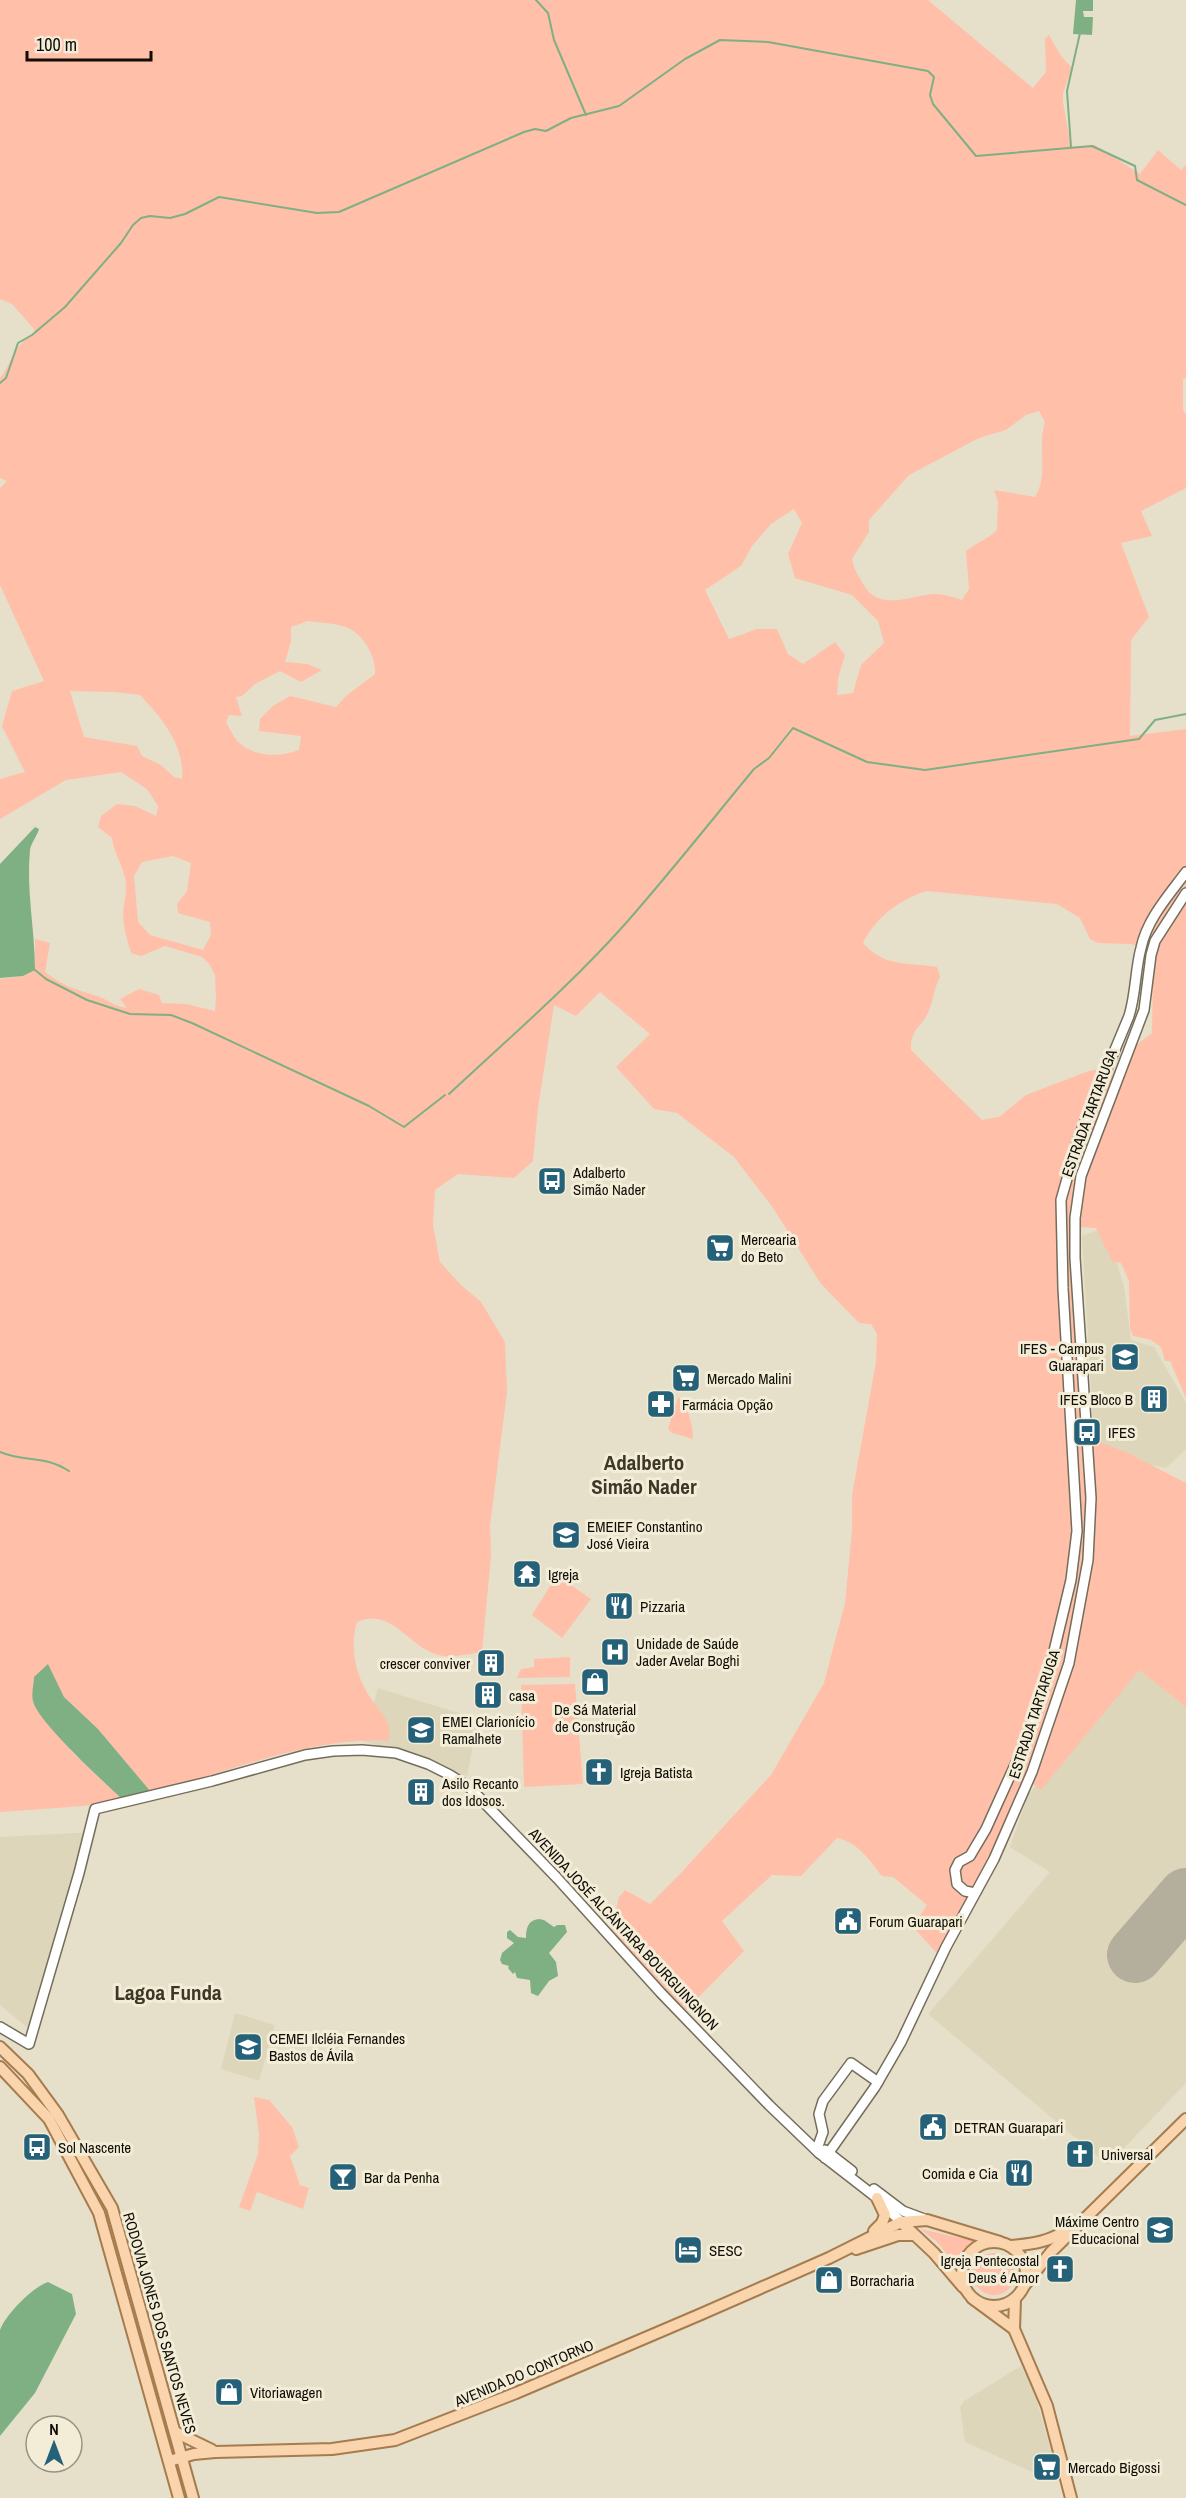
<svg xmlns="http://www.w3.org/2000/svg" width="1186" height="2498" viewBox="0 0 1186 2498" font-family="'Archivo Narrow',sans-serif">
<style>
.built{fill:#ded6ba}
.green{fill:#ffbfa9;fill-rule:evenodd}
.water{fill:#7fb083}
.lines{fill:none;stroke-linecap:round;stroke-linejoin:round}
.stream{stroke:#7fb083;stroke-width:2}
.runway{stroke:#b4ae9c;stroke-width:56}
.minor-casing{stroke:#736d5b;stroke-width:12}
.major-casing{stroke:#a67c4e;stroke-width:14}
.minor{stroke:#fff;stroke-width:9}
.major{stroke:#fad4ac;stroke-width:10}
.labels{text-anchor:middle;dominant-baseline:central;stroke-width:6;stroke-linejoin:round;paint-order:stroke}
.street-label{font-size:15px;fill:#0f0d06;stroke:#f3edd8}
.poi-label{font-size:15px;fill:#0f0d06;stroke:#f3edd8;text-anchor:start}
.district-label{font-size:21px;font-weight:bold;fill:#3c3726;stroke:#f3edd8}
</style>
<rect width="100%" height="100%" fill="#e6e0cb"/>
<!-- built -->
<g class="built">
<path d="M1098,1230L1112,1247L1124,1287L1131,1340L1154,1347L1186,1403V1449L1166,1468L1124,1459L1094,1440L1082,1236Z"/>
<path d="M1138,1669L1186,1707V2083L1108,2165L928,2014L1050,1872L1010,1847L1028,1795Z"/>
<path d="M378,1688L478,1719L467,1776L364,1741Z"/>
<path d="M94,1832L35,2034L0,2005V1837Z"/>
<path d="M235,2013L275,2025L259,2081L221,2069Z"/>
<path d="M1021,2366L1034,2391L1052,2455L1036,2460L1032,2472L965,2442L960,2407L964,2401Z"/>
</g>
<!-- green -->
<g class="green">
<path d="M0,0H928L1033,88L1046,72L1045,39L1049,35L1061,56L1072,68L1063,93V102L1071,147L1095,145L1140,174L1158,150L1181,170L1186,165V378L1183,379V410L1186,415V488L1141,511L1152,536L1121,543L1149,617L1131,640L1130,736L1186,729V1398L1170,1361H1165L1161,1347L1151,1340L1133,1336L1130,1328L1129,1281L1121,1263L1112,1261L1096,1228L1080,1227L1076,1269L1086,1437L1126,1452L1186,1483V1707L1139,1670L1041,1790L1031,1782L945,1962L913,1927L927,1905L893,1877L882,1876C870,1861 858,1842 837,1838L801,1876L772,1875L722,1921L744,1951L686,2010L611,1933L619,1897L625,1890L650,1904L680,1874L771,1775L824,1683L845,1603L852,1530V1495L876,1362L877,1334L871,1324L859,1323L821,1284L773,1208L734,1157L677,1113L654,1109L616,1067L650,1034L600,992L576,1016L554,1005L538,1108L533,1161L514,1178L458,1174L435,1190L433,1225L440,1262L461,1285L481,1302L505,1342L507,1392L490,1526L491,1555L482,1652C468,1654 449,1659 435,1654C407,1644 390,1607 357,1622C349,1649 356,1676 371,1699C381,1713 394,1723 388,1741C309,1736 226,1774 151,1792L98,1729L64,1697L48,1665L45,1720L73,1753L122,1799L84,1806L0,1812V979L23,976L35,970V939L50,943L45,972C63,986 75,989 97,996C109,1000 113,1006 127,1008L120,999L139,989L159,995L162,1003L186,1004L215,1011L216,997L215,975L210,965L202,957L165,946L141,956L131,953C127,940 124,929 123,916C123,905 127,894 126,883C124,867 114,854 112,838L98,827L101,816L117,804L135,806L156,816L158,806L147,789L121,772L66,780L0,819V779L25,772L2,726L12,691L44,681L0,585V488L7,481L0,478V378C10,367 11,353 22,343C25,339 30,337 35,334L34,329L12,304L0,299ZM1039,411L1045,422C1037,447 1049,475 1035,497L994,490L998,502L997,530C988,539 976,543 966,551L969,589L962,600C953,597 944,594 934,594C909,596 879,612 863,584C858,575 854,570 852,559L869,532V520L909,475L979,438L1006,430L1026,415ZM794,509L802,523L788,554L795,578L852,595L878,621L884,643L861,665L853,693L837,695L838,678L845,655L835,642L803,664L788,654L777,629H757L729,639L705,590L741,566L752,546L771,524ZM308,621C320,623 335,623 346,627C364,634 376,657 375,674L346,696L336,707L290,696L273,706L260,719L259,731L301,736L299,750C281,757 260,757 243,746C235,741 230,729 226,722L229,715L242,716L236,697L242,696L255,684L280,671L301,682L322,670L307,664L285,662L291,641V627ZM70,691L114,692L140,695C162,718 185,746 182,779L174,777L161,765L142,756L137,746L84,737ZM173,856L191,863L187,891L177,904L178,913L210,922L211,935L203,950L150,935L138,922L134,876L142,862ZM927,891L1057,904L1080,918L1090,939L1098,943L1130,944L1156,949L1153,971L1152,1033L1134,1047L1123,1072L1102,1068L1086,1072L1026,1095L999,1117L982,1120L911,1050C910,1028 923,1027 929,1010C934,999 934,988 940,977L937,967C908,962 885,968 863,943C875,918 901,898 927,891Z"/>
<path d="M678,1398H682C688,1411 693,1424 693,1439L672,1433L668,1429Z"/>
<path d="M557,1575L591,1599L562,1638L532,1615Z"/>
<path d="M570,1657V1677L517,1678L521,1669L534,1667V1659Z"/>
<path d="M575,1684L583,1784L524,1787L521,1685Z"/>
<path d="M254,2097L269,2100L292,2127L299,2147L290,2156L300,2185L309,2188L303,2209L257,2192L250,2211L239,2207L258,2154L259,2134Z"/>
<path d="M920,2229L980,2242C968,2247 963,2256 960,2269L936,2241Z"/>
<circle cx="994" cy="2274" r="21"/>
</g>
<!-- water -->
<g class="water">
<path d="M1076,0H1093V11H1083L1084,17H1093L1092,35L1073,34Z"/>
<path d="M35,827L39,829C37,836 31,843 30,850C26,890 35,930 35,970L23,976L0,978V864Z"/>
<path d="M48,1664L64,1697L98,1729L151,1792L122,1799C104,1782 37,1721 33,1701C31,1694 34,1684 34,1677Z"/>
<path d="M539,1919L544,1920L554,1927L557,1925H565L567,1932L549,1953L556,1962L558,1976L549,1981L538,1996L531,1993L530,1980L517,1978L515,1972L513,1974L508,1968L509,1966L502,1964L500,1960L502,1953L514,1943L507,1938V1932L510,1930L518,1937L526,1938C526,1928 528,1920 539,1919Z"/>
<path d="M48,2282L72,2294L76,2314L35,2393L0,2436V2330C5,2315 34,2286 48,2282Z"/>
</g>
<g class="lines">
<!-- stream -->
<g class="stream">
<path d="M536,0L548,13L554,40L586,115"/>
<path d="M1071,147L1067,91L1080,33"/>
<path d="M0,383L6,378L18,343L32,335L65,307L121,243L133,225L141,218L150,216L170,218L185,214L219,197L317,213L339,212L524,132L535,129L546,131L571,118L619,106L685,59L720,40L768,42L928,71L934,77L930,95L933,104L976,156L1092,146L1135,166L1137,180L1186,205"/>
<path d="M35,970L46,979L87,1000L130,1014L171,1015L192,1023L369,1106L404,1127L445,1095"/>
<path d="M449,1094C509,1038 571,985 626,923C670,873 711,821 754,769L769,758L793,728L867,762L925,770L1139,739L1155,720L1186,714"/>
<path d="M0,1452C25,1463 42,1454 69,1471"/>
</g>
<!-- runway -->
<path class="runway" d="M1135,1955L1186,1896"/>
<!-- minor casing -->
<g class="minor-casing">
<g id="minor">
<path d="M975,1893L965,1891L957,1884L955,1870L959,1862L970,1856L986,1829L1024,1745L1048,1676L1071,1580L1077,1531L1063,1288L1061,1200L1079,1136L1129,1016C1136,994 1135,970 1141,948C1147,919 1169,895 1186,872"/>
<path d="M0,2027L29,2044L79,1873L95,1809L212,1781L305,1755L333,1751L362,1750L396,1753L428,1764L450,1775L469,1787L557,1878L661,1993L769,2105L819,2153L877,2198L901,2222"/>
<path d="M825,2150L852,2171"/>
<path d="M819,2153L818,2146L823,2132L819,2114L823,2101L851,2063L878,2082"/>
<path d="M825,2158L875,2087L901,2042L946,1947L994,1859L1032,1772L1069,1663L1088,1560L1091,1498L1075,1258V1218L1081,1176L1144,1010L1151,955L1155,941L1186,893"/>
<path d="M874,2189L903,2211L927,2220"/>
</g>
</g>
<!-- major casing -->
<g class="major-casing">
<g id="major">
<path d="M0,2047L28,2074L58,2115L112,2208L193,2498"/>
<path d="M0,2067L49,2119L99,2213L179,2498"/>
<path d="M901,2222L934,2253L963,2287"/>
<path d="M874,2231L882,2223L885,2215L877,2198"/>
<circle cx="994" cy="2274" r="32"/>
<path d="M1010,2246C1032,2244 1051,2242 1069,2228"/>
<path d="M856,2249L898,2235H914"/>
<path d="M1024,2286L1051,2252L1186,2119"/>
<path d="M972,2298L1014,2329L1047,2406L1071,2498"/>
<path d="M1014,2329L1015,2299"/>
<path d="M175,2432L212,2450"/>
<path d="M169,2461L194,2454L215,2452L332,2449L395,2440L516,2393L699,2315L829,2258L901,2222L927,2220L1000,2242"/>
</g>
</g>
<!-- minor -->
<use href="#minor" class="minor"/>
<!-- major -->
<use href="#major" class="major"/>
</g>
<!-- icons -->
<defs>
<g id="bus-square" transform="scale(1.5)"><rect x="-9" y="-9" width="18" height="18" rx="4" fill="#256179" stroke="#f3edd8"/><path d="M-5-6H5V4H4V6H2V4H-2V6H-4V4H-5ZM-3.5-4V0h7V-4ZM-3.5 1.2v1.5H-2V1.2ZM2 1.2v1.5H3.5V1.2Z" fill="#fff"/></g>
<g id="supermarket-square" transform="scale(1.5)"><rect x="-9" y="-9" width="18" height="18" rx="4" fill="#256179" stroke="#f3edd8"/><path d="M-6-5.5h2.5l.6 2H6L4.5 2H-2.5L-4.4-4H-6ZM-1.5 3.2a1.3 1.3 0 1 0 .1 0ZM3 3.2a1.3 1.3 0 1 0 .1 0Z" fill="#fff"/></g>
<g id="university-square" transform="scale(1.5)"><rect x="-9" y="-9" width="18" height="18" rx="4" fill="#256179" stroke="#f3edd8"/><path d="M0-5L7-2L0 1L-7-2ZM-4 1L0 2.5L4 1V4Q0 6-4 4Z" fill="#fff"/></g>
<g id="building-square" transform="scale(1.5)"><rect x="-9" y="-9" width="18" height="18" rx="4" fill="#256179" stroke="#f3edd8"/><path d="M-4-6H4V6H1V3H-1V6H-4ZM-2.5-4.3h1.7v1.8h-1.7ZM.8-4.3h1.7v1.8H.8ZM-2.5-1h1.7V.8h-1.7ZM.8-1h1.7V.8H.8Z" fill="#fff"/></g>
<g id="pharmacy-square" transform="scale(1.5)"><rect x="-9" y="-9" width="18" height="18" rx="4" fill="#256179" stroke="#f3edd8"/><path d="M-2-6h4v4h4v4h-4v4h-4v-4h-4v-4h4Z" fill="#fff"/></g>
<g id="school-square" transform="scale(1.5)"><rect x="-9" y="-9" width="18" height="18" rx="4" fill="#256179" stroke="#f3edd8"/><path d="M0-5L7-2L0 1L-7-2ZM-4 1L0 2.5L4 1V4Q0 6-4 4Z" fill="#fff"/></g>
<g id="temple-square" transform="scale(1.5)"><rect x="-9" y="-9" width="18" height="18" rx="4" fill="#256179" stroke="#f3edd8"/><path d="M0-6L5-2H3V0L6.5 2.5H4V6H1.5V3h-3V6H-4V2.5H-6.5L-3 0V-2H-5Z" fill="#fff"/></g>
<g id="restaurant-square" transform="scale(1.5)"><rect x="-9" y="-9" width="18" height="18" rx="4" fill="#256179" stroke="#f3edd8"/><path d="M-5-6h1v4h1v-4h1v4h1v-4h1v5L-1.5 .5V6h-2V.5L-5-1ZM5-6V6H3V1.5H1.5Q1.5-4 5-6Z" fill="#fff"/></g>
<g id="hospital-square" transform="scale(1.5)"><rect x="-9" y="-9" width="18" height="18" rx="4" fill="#256179" stroke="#f3edd8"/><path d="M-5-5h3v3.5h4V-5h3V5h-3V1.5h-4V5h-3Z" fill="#fff"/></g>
<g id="shop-square" transform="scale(1.5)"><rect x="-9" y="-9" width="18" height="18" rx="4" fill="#256179" stroke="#f3edd8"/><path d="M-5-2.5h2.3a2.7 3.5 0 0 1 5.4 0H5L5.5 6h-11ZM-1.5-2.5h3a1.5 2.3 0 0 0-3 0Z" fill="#fff"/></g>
<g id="church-square" transform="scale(1.5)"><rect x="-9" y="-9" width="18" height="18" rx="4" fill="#256179" stroke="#f3edd8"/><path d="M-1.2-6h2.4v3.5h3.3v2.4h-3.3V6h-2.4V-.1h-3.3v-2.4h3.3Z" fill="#fff"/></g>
<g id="civic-square" transform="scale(1.5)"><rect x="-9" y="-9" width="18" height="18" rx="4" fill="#256179" stroke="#f3edd8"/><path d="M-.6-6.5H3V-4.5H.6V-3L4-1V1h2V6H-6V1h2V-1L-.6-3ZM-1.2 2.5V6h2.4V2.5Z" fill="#fff"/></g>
<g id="bar-square" transform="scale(1.5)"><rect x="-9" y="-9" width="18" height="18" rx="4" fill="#256179" stroke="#f3edd8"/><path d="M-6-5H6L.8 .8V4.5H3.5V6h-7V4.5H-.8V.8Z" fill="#fff"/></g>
<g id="hotel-square" transform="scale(1.5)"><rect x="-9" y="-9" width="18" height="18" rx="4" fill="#256179" stroke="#f3edd8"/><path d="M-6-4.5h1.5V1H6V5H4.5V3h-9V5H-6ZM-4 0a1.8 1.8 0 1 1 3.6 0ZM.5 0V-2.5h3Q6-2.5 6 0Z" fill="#fff"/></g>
</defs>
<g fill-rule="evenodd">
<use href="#bus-square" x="552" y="1181"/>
<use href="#supermarket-square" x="720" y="1248"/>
<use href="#university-square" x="1125" y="1357"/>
<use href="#supermarket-square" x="686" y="1378"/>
<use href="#building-square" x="1154" y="1399"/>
<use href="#pharmacy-square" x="661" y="1404"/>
<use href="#bus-square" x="1087" y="1432"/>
<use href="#school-square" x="566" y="1535"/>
<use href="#temple-square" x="527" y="1574"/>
<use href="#restaurant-square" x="619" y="1606"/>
<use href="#hospital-square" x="615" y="1652"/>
<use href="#building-square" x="491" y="1663"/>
<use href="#shop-square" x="595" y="1682"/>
<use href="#building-square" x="488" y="1695"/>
<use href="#school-square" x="421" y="1730"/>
<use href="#church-square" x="599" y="1772"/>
<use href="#building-square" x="421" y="1792"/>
<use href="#civic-square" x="848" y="1921"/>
<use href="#school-square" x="248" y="2047"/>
<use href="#civic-square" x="933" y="2127"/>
<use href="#bus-square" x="37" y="2147"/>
<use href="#church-square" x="1080" y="2154"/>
<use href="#restaurant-square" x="1019" y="2173"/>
<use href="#bar-square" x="343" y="2177"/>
<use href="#school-square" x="1160" y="2230"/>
<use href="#hotel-square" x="688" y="2250"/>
<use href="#church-square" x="1060" y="2269"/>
<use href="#shop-square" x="829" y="2280"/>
<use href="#shop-square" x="229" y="2392"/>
<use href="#supermarket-square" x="1047" y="2467"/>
</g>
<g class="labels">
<!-- street labels -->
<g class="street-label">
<text transform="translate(1089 1113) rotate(-70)">ESTRADA TARTARUGA</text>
<text transform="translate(1034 1714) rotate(-72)">ESTRADA TARTARUGA</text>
<text transform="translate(624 1929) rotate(47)">AVENIDA JOSÉ ALCÂNTARA BOURGUINGNON</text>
<text transform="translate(160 2323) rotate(74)">RODOVIA JONES DOS SANTOS NEVES</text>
<text transform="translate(524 2373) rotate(-23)">AVENIDA DO CONTORNO</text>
</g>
<!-- poi labels -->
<g class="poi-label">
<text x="573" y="1172">Adalberto<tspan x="573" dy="17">Simão Nader</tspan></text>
<text x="741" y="1239">Mercearia<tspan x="741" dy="17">do Beto</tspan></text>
<text x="1104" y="1348" text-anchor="end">IFES - Campus<tspan x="1104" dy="17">Guarapari</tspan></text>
<text x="707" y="1378">Mercado Malini</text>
<text x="1133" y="1399" text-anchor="end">IFES Bloco B</text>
<text x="682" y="1404">Farmácia Opção</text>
<text x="1108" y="1432">IFES</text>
<text x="587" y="1526">EMEIEF Constantino<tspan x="587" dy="17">José Vieira</tspan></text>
<text x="548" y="1574">Igreja</text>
<text x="640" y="1606">Pizzaria</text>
<text x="636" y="1643">Unidade de Saúde<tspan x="636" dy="17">Jader Avelar Boghi</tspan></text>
<text x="470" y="1663" text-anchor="end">crescer conviver</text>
<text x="509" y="1695">casa</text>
<text x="595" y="1709" text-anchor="middle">De Sá Material<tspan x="595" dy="17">de Construção</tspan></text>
<text x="442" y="1721">EMEI Clarionício<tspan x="442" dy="17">Ramalhete</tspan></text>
<text x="620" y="1772">Igreja Batista</text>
<text x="442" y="1783">Asilo Recanto<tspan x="442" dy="17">dos Idosos.</tspan></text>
<text x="869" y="1921">Forum Guarapari</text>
<text x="269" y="2038">CEMEI Ilcléia Fernandes<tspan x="269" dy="17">Bastos de Ávila</tspan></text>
<text x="954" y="2127">DETRAN Guarapari</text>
<text x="58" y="2147">Sol Nascente</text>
<text x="1101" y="2154">Universal</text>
<text x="998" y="2173" text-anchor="end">Comida e Cia</text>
<text x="364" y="2177">Bar da Penha</text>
<text x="1139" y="2221" text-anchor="end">Máxime Centro<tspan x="1139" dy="17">Educacional</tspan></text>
<text x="709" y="2250">SESC</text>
<text x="1039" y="2260" text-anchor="end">Igreja Pentecostal<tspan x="1039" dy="17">Deus é Amor</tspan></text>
<text x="850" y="2280">Borracharia</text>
<text x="250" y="2392">Vitoriawagen</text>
<text x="1068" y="2467">Mercado Bigossi</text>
</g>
<!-- district labels -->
<g class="district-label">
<text x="644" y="1462">Adalberto<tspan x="644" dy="24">Simão Nader</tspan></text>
<text x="168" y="1992">Lagoa Funda</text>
</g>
</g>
<!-- north arrow -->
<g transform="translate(54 2444)"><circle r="28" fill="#f3edd8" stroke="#989384" stroke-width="1.5"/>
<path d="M0-4.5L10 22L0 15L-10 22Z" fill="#256179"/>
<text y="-9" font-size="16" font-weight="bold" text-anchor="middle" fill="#0f0d06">N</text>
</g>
<!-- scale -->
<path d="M27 51v9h124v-9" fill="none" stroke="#0f0d06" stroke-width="3"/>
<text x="36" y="51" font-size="18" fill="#0f0d06" stroke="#f3edd8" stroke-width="4.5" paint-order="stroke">100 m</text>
</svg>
